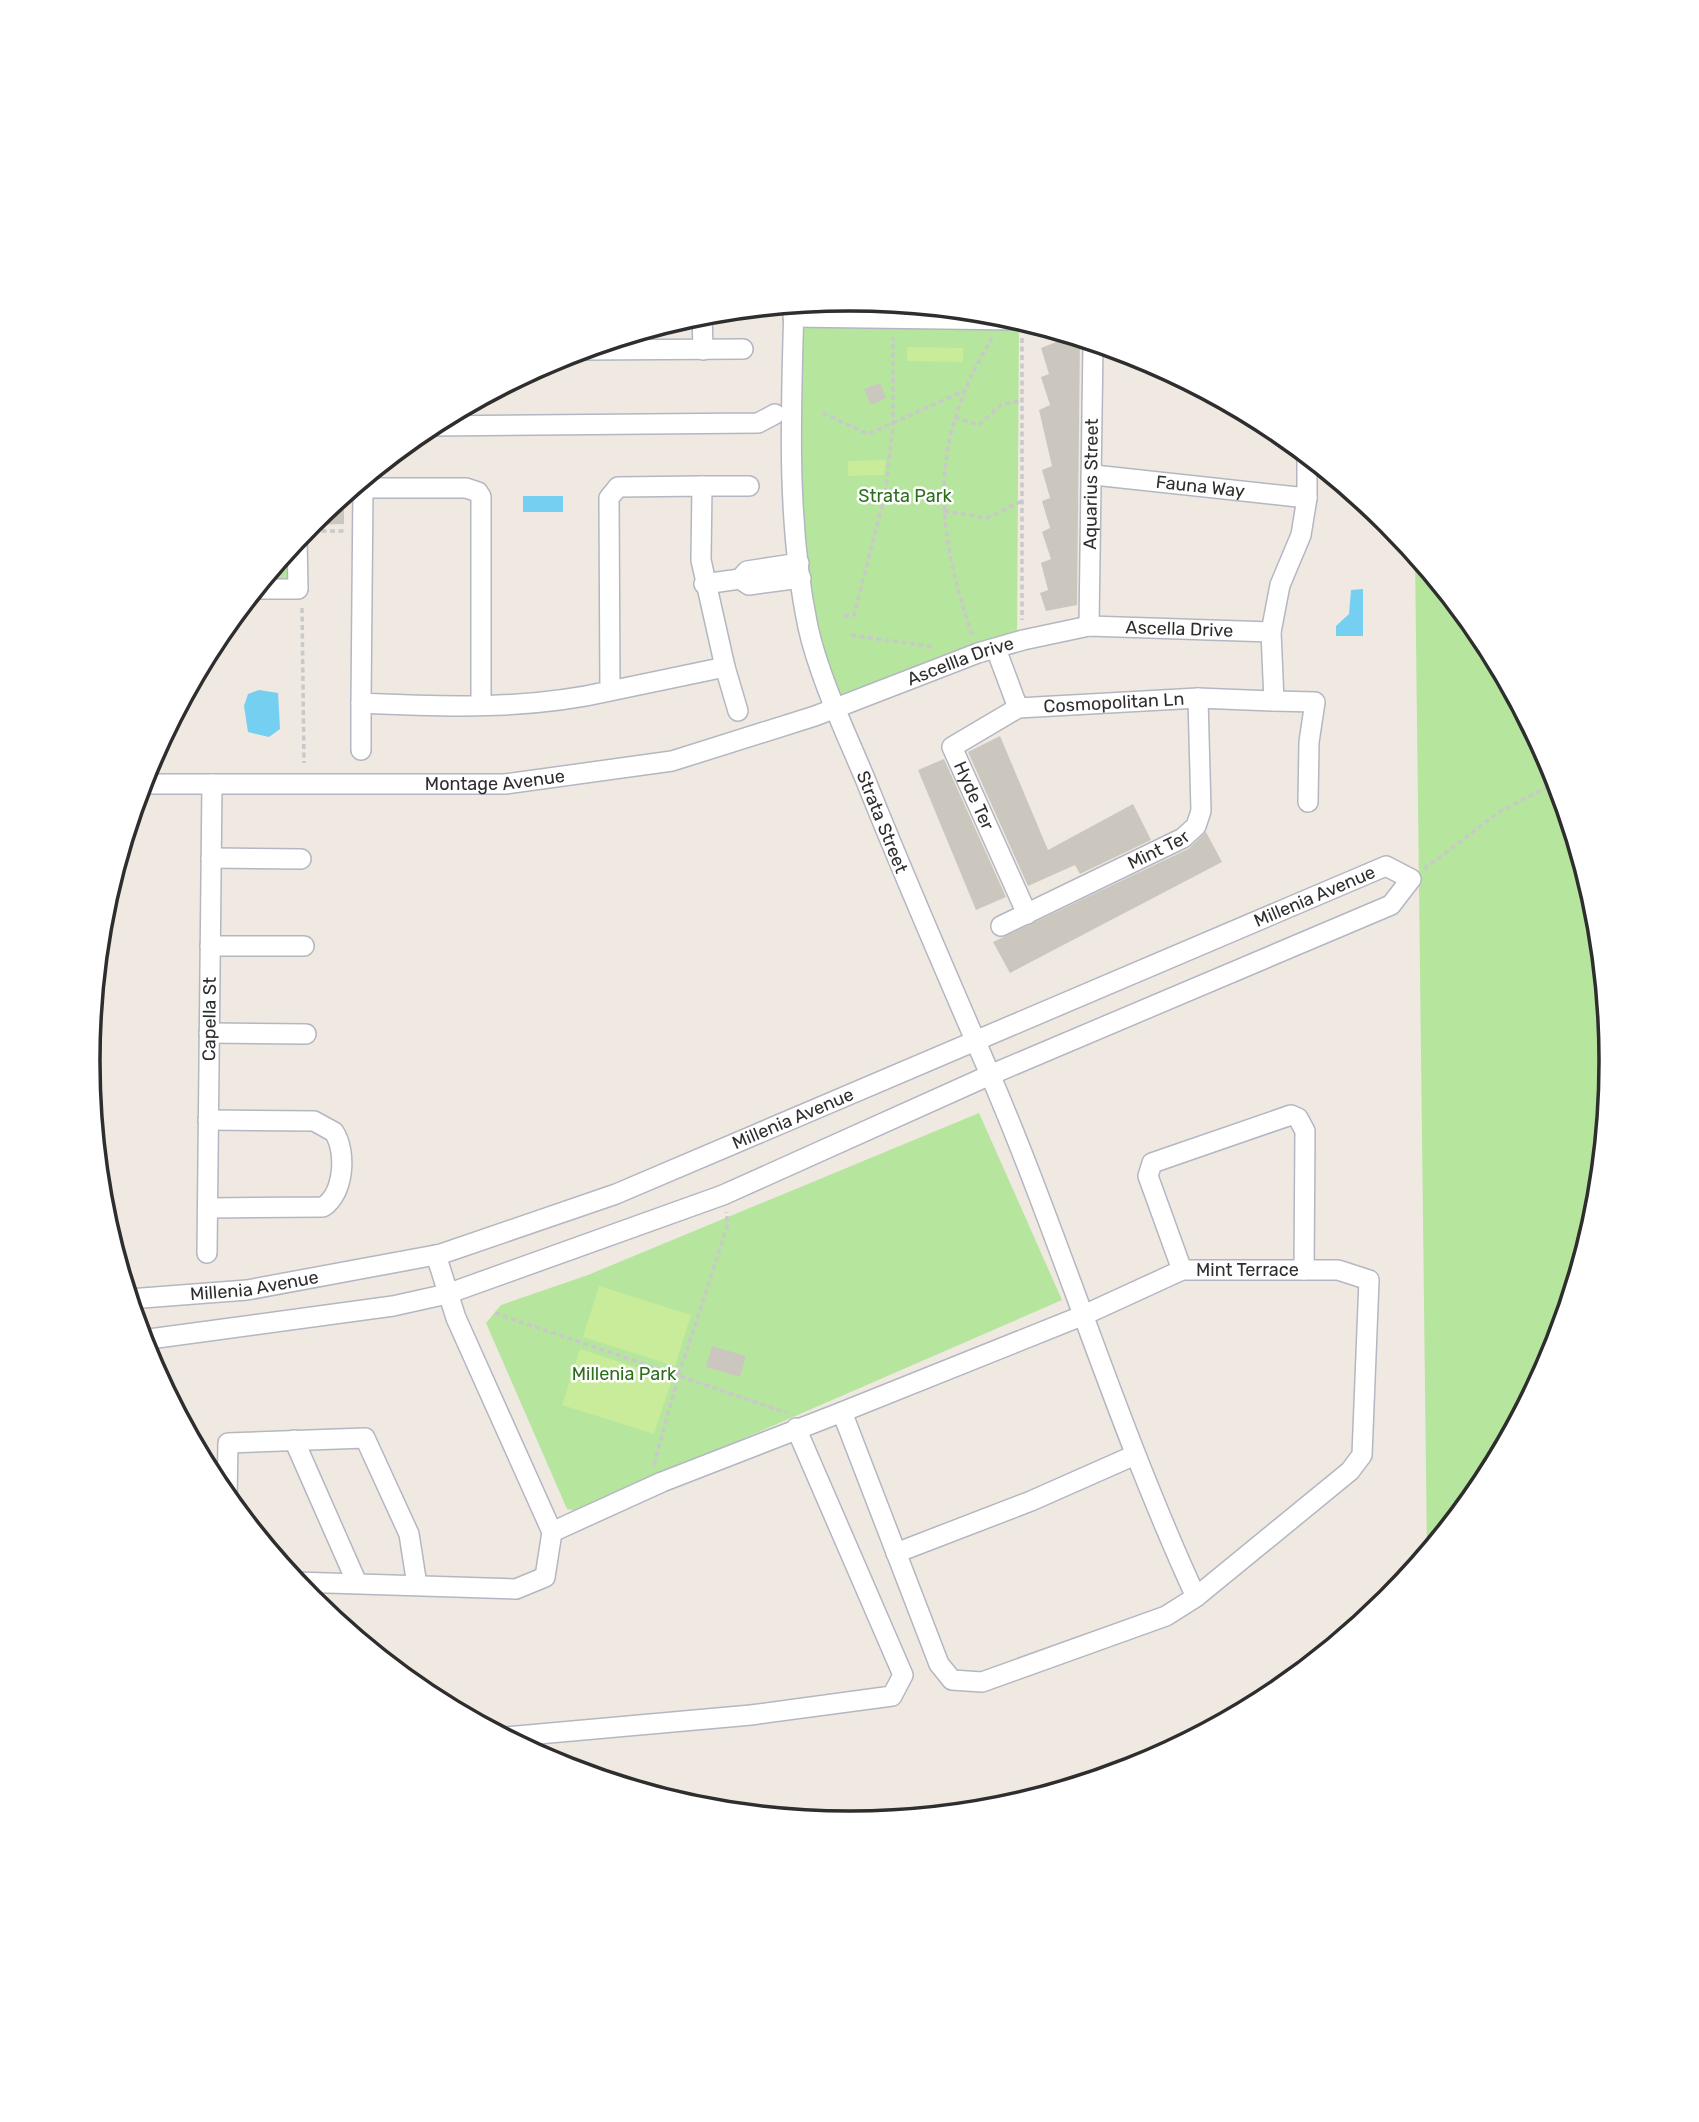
<svg xmlns="http://www.w3.org/2000/svg" width="1699" height="2122" viewBox="0 0 1699 2122" font-family="Rubik,sans-serif">
<style>
.green{fill:#b6e59e}
.pitch{fill:#c9ec9a}
.water{fill:#75cff0}
.building{fill:#cbc7bf}
.lines{fill:none;stroke-linecap:round;stroke-linejoin:round}
.minor-casing{stroke:#b4b7c1;stroke-width:22}
.path{stroke:#c9c9c9;stroke-width:3.5;stroke-dasharray:5 3.5;stroke-linecap:butt}
.minor{stroke:#fff;stroke-width:19}
.labels{text-anchor:middle;dominant-baseline:central;stroke-width:5;stroke-linejoin:round;paint-order:stroke}
.street-label{font-size:18px;fill:#2e2e2e;stroke:#fff}
.park-label{font-size:18px;fill:#2c6e1b;stroke:#fff}
.rim{fill:none;stroke:#2e2e2e;stroke-width:3.5}
</style>
<rect width="100%" height="100%" fill="#efe9e1"/>
<!-- green -->
<g class="green">
<path d="M793,317L1019,320L1017,642L837,707L809,628Z"/>
<path d="M292,545V578L285,585L258,586Z"/>
<path d="M1415,555L1483,638L1554,770L1597,913L1611,1061L1597,1210L1553,1353L1483,1485L1427,1553Z"/>
<path d="M979,1113L1062,1300L577,1511L567,1509L486,1323L501,1305L588,1275Z"/>
</g>
<!-- pitch -->
<g class="pitch">
<path d="M907,347L963,348V362L907,361Z"/>
<path d="M886,460L884,475L848,476V461Z"/>
<path d="M599,1286L691,1315L675,1366L583,1337Z"/>
<path d="M580,1349L672,1379L654,1434L562,1405Z"/>
</g>
<!-- water -->
<g class="water">
<rect x="523" y="496" width="40" height="16"/>
<path d="M1363,589V636H1336V626L1349,614L1351,590Z"/>
<path d="M259,690L278,693L280,729L269,737L248,732L244,706L248,694Z"/>
</g>
<!-- building -->
<g class="building">
<path d="M1080,338L1077,605L1046,611L1040,593L1048,590L1041,563L1051,559L1042,532L1050,528L1042,501L1050,498L1042,470L1052,466L1039,410L1050,405L1041,377L1049,374L1041,348L1064,339Z"/>
<path d="M880,383L886,398L871,405L864,389Z"/>
<path d="M344,495V524L308,525L311,522Z"/>
<path d="M1000,736L1048,850L1133,804L1151,840L1080,874L1075,865L1028,886L968,752Z"/>
<path d="M944,759L1006,897L976,910L918,770Z"/>
<path d="M1206,832L1222,862L1010,973L993,942L1188,849Z"/>
<path d="M712,1346L746,1356L740,1377L706,1367Z"/>
</g>
<g class="lines">
<!-- minor casing -->
<g class="minor-casing">
<g id="minor">
<path d="M702,313L703,350"/>
<path d="M793,317L1020,320"/>
<path d="M581,350L743,349"/>
<path d="M429,426L758,423L775,414"/>
<path id="s1" d="M1094,475L1307,498"/>
<path d="M702,486H749"/>
<path d="M740,579L747,571L799,563"/>
<path d="M704,584L740,579L749,585L801,578"/>
<path d="M256,589H298L297,539"/>
<path id="s2" d="M1089,626L1093,343"/>
<path id="s3" d="M996,649L1018,708L1198,698L1274,701L1271,632L1280,585L1301,535L1307,498V455"/>
<path d="M725,667L738,711"/>
<path d="M1274,701L1315,702L1309,742L1308,802"/>
<path d="M361,703V750"/>
<path d="M481,705V497L478,492L466,488H363L361,703C444,707 528,710 610,691L609,498L618,487L702,486L701,560L725,667L610,691"/>
<path id="s4" d="M1018,708L952,747L1027,914"/>
<path id="s5" d="M141,784H505L672,761L815,716L978,653L1023,640L1089,626L1271,632"/>
<path d="M211,858L301,859"/>
<path id="s6" d="M1001,926L1183,838L1196,826L1201,811L1198,698"/>
<path d="M210,946H304"/>
<path d="M209,1033L306,1034"/>
<path d="M208,1208L323,1207C344,1194 347,1152 334,1132L314,1121L208,1120"/>
<path id="s7" d="M207,1253L212,784"/>
<path d="M436,1255L456,1318L552,1532L662,1482L842,1412L939,1664L952,1680L982,1682L1166,1616L1196,1597C1117,1426 1063,1245 989,1072C947,975 905,879 866,781C846,733 819,677 808,627C786,521 791,411 794,305"/>
<path d="M1182,1270L1148,1176L1152,1163L1291,1115L1298,1118L1305,1131L1304,1270"/>
<path id="s8" d="M129,1299L247,1290L441,1254L616,1194L1386,866L1411,879L1391,905L990,1075L723,1195L447,1294L393,1306L142,1340"/>
<path id="s9" d="M842,1412L1084,1315L1182,1270H1338L1369,1280L1362,1455L1350,1471L1196,1597"/>
<path d="M294,1440L357,1583"/>
<path d="M227,1498L228,1443L365,1438L409,1534L417,1585"/>
<path d="M896,1553L1031,1501L1135,1455"/>
<path d="M296,1582L516,1589L545,1577L552,1532"/>
<path d="M505,1737L751,1715L892,1696L903,1675L796,1428"/>
</g>
</g>
<!-- path -->
<g class="path">
<path d="M1022,338V620"/>
<path d="M823,413L868,434L964,391"/>
<path d="M955,417L979,425L1002,404L1022,401"/>
<path d="M944,511L987,518L1022,501"/>
<path d="M313,531H344"/>
<path d="M302,608L304,763"/>
<path d="M844,616L854,615L885,494L893,426V337"/>
<path d="M851,635L933,647"/>
<path d="M972,635C934,522 929,442 992,338"/>
<path d="M1424,869L1499,812L1557,782"/>
<path d="M495,1313L787,1413"/>
<path d="M654,1465L678,1377L728,1224L726,1212"/>
</g>
<!-- minor -->
<use href="#minor" class="minor"/>
</g>
<g class="labels">
<!-- street labels -->
<g class="street-label">
<text stroke="none"><textPath href="#s2" startOffset="142">Aquarius Street</textPath></text>
<text stroke="none"><textPath href="#s1" startOffset="107">Fauna Way</textPath></text>
<text stroke="none"><textPath href="#s5" startOffset="1062">Ascella Drive</textPath></text>
<text stroke="none"><textPath href="#s5" startOffset="838">Ascellla Drive</textPath></text>
<text stroke="none"><textPath href="#s3" startOffset="159">Cosmopolitan Ln</textPath></text>
<text stroke="none"><textPath href="#s5" startOffset="354">Montage Avenue</textPath></text>
<text stroke="none"><textPath href="#s4" startOffset="130">Hyde Ter</textPath></text>
<text transform="translate(882 822) rotate(68)">Strata Street</text>
<text stroke="none"><textPath href="#s6" startOffset="175">Mint Ter</textPath></text>
<text stroke="none"><textPath href="#s8" startOffset="1260">Millenia Avenue</textPath></text>
<text stroke="none"><textPath href="#s7" startOffset="234">Capella St</textPath></text>
<text stroke="none"><textPath href="#s8" startOffset="693">Millenia Avenue</textPath></text>
<text stroke="none"><textPath href="#s9" startOffset="434">Mint Terrace</textPath></text>
<text stroke="none"><textPath href="#s8" startOffset="126">Millenia Avenue</textPath></text>
</g>
<!-- park labels -->
<g class="park-label">
<text x="905" y="496">Strata Park</text>
<text x="624" y="1374">Millenia Park</text>
</g>
</g>
<!-- crop -->
<path d="M0 0H1699V2122H0ZM849 311H850A749 749 0 0 1 1599 1060V1062A749 749 0 0 1 850 1811H849A749 749 0 0 1 100 1062V1060A749 749 0 0 1 849 311Z" fill="#fff" fill-rule="evenodd"/>
<path class="rim" d="M849 311H850A749 749 0 0 1 1599 1060V1062A749 749 0 0 1 850 1811H849A749 749 0 0 1 100 1062V1060A749 749 0 0 1 849 311Z"/>
</svg>
